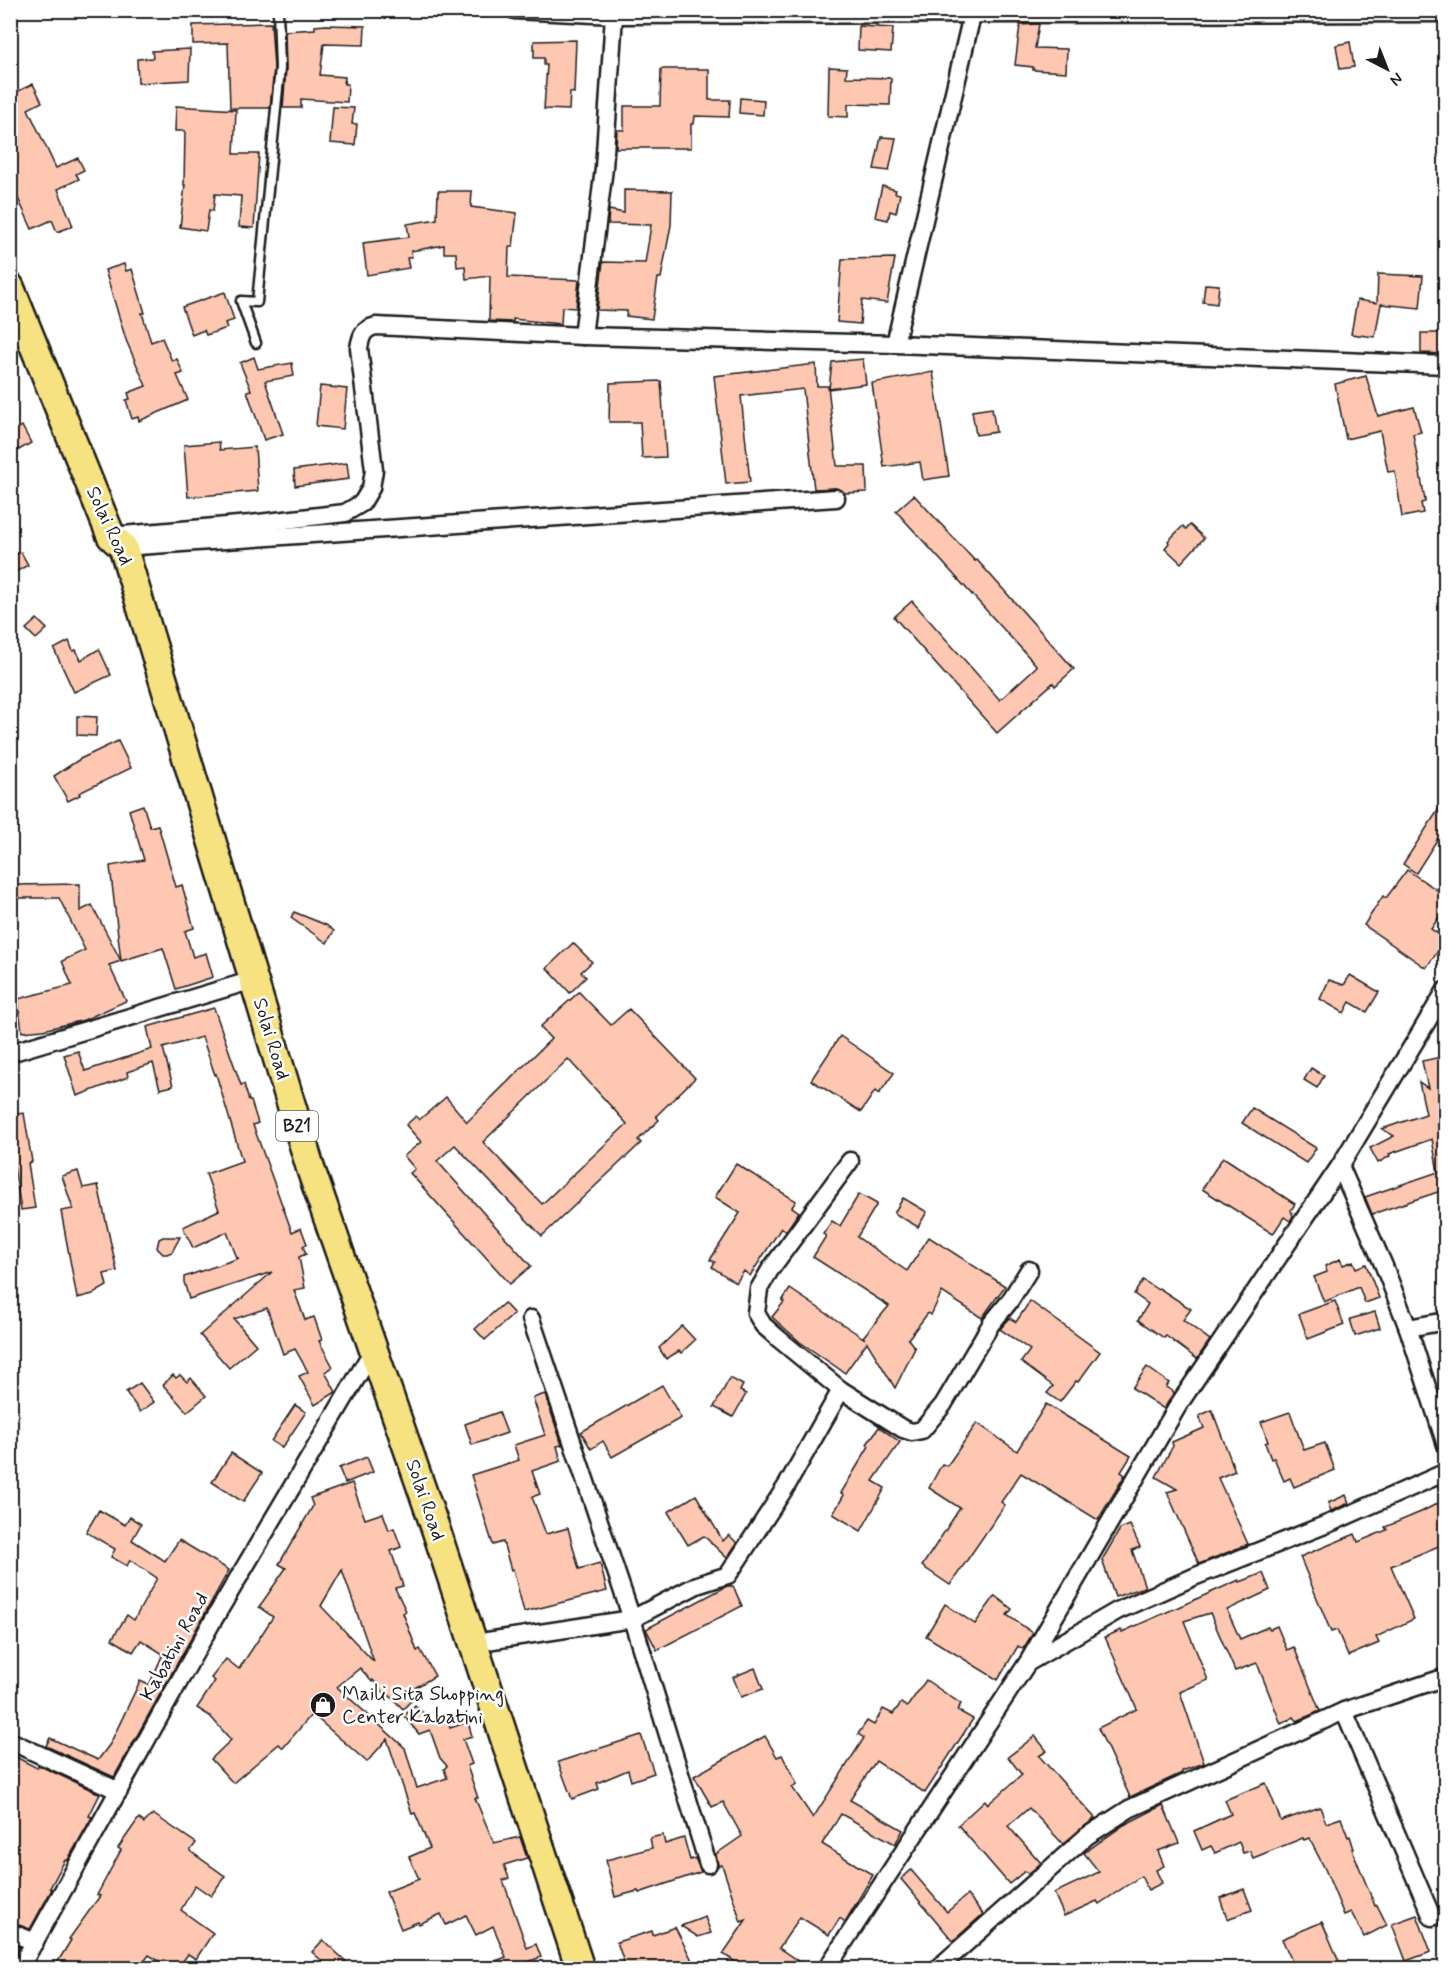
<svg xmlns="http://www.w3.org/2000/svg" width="1456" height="1979" viewBox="0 0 1456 1979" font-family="Mynerve,sans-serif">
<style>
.building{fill:#fec7b2;stroke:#1c1c1c;stroke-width:1.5;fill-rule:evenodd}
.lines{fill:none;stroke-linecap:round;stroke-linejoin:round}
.service-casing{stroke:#1c1c1c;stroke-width:13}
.minor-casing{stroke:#1c1c1c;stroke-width:21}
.trunk-casing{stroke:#1c1c1c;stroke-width:32}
.service{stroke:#fff;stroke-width:8}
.minor{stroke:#fff;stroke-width:16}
.trunk{stroke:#f6e281;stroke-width:27}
.labels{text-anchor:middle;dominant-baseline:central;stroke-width:5;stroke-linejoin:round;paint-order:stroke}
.shield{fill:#fff;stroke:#606060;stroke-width:1.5}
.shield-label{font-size:18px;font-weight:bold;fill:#1c1c1c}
.street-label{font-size:20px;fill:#1c1c1c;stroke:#fff}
.poi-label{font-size:20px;fill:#1c1c1c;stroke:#fff;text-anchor:start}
</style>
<rect width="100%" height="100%" fill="#fff"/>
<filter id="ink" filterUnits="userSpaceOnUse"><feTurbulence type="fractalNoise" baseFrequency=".0167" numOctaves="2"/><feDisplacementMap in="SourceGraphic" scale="12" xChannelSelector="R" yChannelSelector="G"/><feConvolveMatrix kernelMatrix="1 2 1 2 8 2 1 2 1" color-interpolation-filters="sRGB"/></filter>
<g filter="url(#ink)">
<!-- building -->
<g class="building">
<path d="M271,23L274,68L270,108H230L228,43L193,44V25Z"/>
<path d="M1039,24L1035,48L1067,49L1066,72L1033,70V67L1015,65L1020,25Z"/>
<path d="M326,25L365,26L364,45L324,44L320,75L345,77L344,84H348L347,102L301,99V108H283L286,69L285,31L315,29V26Z"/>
<path d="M859,26L893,28L891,52L858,50Z"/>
<path d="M576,40L574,93L570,92L569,110L544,109L547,65H544V58H534V41Z"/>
<path d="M1350,42L1354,67L1340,69L1336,45Z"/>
<path d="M190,49L189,80L138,83L137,59L153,58L152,51Z"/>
<path d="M829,67L847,68L846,77L891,78L890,105L848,104V117L828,116Z"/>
<path d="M661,69H709V100H730L729,117L695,116L694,124H691V148H616L617,130H624V106H660Z"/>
<path d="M33,84L42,102L28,109L56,168L78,158L84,170L76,174L79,179L58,189L73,226L57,232L52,220L32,229L11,183L18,180L10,165V95Z"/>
<path d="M740,98L764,100L763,115L739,113Z"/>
<path d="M176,106L236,110L234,154H259L254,228L239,227L241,196L215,194L213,211L209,210L206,231L180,227L185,185H184L185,131H175Z"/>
<path d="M333,107L354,108L352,124H357L355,145L330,143Z"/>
<path d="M881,137L896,138L889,171L874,169Z"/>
<path d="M882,186L896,190L895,193L900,194L896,213L890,211L888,220L875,217Z"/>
<path d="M624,190L672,191L671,225L661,278H658L652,319L626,316L627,311L597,310L603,262L645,263L651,225L608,224L609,210L624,213Z"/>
<path d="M438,191H472L471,207L517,213L513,247H509L508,277L579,280L576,308L562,307L561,324L513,319V322L489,321L490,276L466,279L465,266L457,267L456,253H444V245L411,251L412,257L407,258L409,268L367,275L363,243L409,237L407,224L437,219Z"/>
<path d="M895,258L887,303L862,300L860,324L837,322L842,259Z"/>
<path d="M124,264L126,271L132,269L145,313H142L151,342L162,338L172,361L177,359L183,373L177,375L188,400L139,421L138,417L132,419L126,400L130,399L128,393L146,386L126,340L105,270Z"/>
<path d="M1378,274L1423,276L1420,308L1381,304L1375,337L1351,334L1357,300L1377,303Z"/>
<path d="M1205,284L1219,285L1217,304L1203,302Z"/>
<path d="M225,292L234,320L225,323L227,328L206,335L204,330L192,335L182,307Z"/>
<path d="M1421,333H1446V354L1421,353Z"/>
<path d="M254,357L258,369L292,363L294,376L265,381L283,434L264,440L247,391L251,390L240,363Z"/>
<path d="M863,359L866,384L829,389L832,362Z"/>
<path d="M816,364L817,386H828L837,466H866L867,492L845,493L836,488L814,489L803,389L741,396L750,482L726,484L714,376Z"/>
<path d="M933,372L949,476L923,480L920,462L884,467L872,383Z"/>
<path d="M1366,376L1378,416L1414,407L1421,432L1413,434L1425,500V502L1421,503L1423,513L1402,517L1395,471L1388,472L1380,431L1346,439L1335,384Z"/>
<path d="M661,381L666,457L642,458L640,422H609L610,383Z"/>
<path d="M320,386L347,389L343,429L316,426Z"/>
<path d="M992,408L996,432L976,435L972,411Z"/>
<path d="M22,426L31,443L19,450L10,433Z"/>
<path d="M219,442L220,450L255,447L258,491L188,497L184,445Z"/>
<path d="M347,463L349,479L295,486L294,470Z"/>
<path d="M914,495L975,561L977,560L1074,669L1055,686L1053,683L997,733L894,617L912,601L1000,700L1037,666L896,511Z"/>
<path d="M1190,525L1204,538L1181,563L1165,548L1169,543L1168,541L1183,526L1186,529Z"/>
<path d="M21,552L28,565L10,575V558Z"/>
<path d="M37,619L47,629L36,639L26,629Z"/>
<path d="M69,641L73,651L76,650L81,660L99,649L111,675L74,692L54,649Z"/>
<path d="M77,716L97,717L96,736L77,735Z"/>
<path d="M118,741L131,768L79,793L80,795L68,801L54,776L80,759Z"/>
<path d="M1446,798V839L1440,835L1416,873L1403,864Z"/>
<path d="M143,805L150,827L158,825L176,887L182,885L194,928L185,931L193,957L206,953L213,977L176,989L163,948L121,961L110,866L144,860L129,810Z"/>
<path d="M1407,870L1446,896V907L1431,929L1446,939V957L1438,951L1426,968L1364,925L1383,896L1386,898Z"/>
<path d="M80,884V911L92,905L121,961L109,965L126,1001L84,1020L43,1030L22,1032L18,999L72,985L62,961L85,950L59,898H13V885Z"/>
<path d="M294,912L326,925L334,931L327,943L291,918Z"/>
<path d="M573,943L592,962L581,972L586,977L570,993L547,968Z"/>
<path d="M1350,975L1379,992L1367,1012L1350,1002L1344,1013L1320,999L1329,980L1344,985Z"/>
<path d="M579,992L611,1025L629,1009L695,1078L656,1116L659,1120L638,1140L641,1143L542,1236L455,1145L437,1161L531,1266L510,1284L410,1173L415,1169L404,1156L421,1142L406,1125L416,1116L419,1120L446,1097L467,1122L551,1039L540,1027ZM568,1059L627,1124L542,1204L483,1142Z"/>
<path d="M214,1008L241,1085L244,1084L249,1101H251L258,1123L253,1125L292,1232L301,1228L307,1244L303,1246L306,1254L299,1257L305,1288L294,1290L305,1320L314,1317L322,1340L319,1341L333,1367L325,1372L336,1392L315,1405L299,1376L308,1372L295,1349L283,1354L267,1308L234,1319L256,1345L229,1368L200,1335L272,1272L189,1299L184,1282V1277L239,1258H237L227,1232L193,1248L183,1227L219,1210L206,1174L242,1161L216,1074L215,1075L202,1037L163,1048L173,1086L160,1089L153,1063L127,1072L128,1077L77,1096L64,1055L78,1051L85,1071L152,1049L147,1027Z"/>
<path d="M840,1036L894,1073L879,1094L875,1091L861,1112L811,1080Z"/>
<path d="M1446,1056V1186L1440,1187L1441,1191L1372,1214L1365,1197L1438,1172L1432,1139L1389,1154L1390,1156L1378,1163L1370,1148L1394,1136L1382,1129L1426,1114L1419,1082L1428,1088L1422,1061Z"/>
<path d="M1311,1068L1324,1076L1317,1088L1304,1080Z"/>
<path d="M1252,1108L1316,1148L1306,1163L1242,1123Z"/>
<path d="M24,1113L32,1162L28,1163L35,1208L21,1210L10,1142V1115Z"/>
<path d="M1223,1157L1295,1204L1291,1210L1293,1216L1290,1221L1284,1217L1273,1234L1202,1189Z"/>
<path d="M736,1164L796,1201L792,1207L799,1212L786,1231L781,1228L750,1276L744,1271L736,1283L712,1267L715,1262L710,1260L740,1213L715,1197Z"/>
<path d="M78,1171L83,1188L98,1185L117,1271L104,1274L107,1286L93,1294L77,1298L61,1211L73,1209L62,1176Z"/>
<path d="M859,1194L877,1204L857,1237L907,1271L929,1237L1005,1286L982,1318L942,1292L931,1315L928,1313L908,1339L915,1348L895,1388L867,1342L845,1373L800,1342L772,1317L784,1302L782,1301L790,1289L865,1339L863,1337L889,1306L813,1257L826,1236L823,1234L832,1221L840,1226Z"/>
<path d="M903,1198L927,1212L918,1227L894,1213Z"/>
<path d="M163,1237H180L172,1252L167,1254H163L157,1248L159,1239Z"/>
<path d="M1340,1259L1343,1265L1353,1261L1356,1268L1366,1264L1379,1298L1365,1303L1359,1287L1324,1302L1314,1277L1327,1272L1325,1266Z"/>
<path d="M1143,1280L1158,1290L1159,1288L1191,1309L1183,1320L1210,1340L1197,1359L1166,1336L1164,1338L1138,1320L1148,1304L1134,1294Z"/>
<path d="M1030,1301L1100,1352L1078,1382L1076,1381L1060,1402L1047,1393L1053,1386L1021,1362L1030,1350L1000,1329L1010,1318L1016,1322Z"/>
<path d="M1335,1301L1344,1325L1308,1339L1299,1314Z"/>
<path d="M504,1303L514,1314L485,1340L475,1329Z"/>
<path d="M1375,1312L1380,1328L1355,1336L1350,1319Z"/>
<path d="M682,1326L695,1340L681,1353L679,1351L666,1359L659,1348Z"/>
<path d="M1147,1367L1169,1383L1166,1387L1174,1392L1164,1409L1132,1388Z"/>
<path d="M173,1375L176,1378L180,1375L187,1382L191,1378L206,1396L187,1412L163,1385Z"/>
<path d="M730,1378L743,1385L740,1391L746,1394L733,1417L714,1407Z"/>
<path d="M140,1383L154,1402L140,1412L126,1392Z"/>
<path d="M662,1385L681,1418L612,1457L603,1441L591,1449L581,1432Z"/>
<path d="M545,1394L562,1445L557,1446L561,1461L532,1471L540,1494L532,1497L546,1534L568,1528L579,1569L600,1563L607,1591L524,1612L513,1569L511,1570L503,1542L493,1545L471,1475L519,1460L514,1445L545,1435L533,1398Z"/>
<path d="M1046,1404L1131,1456L1121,1472L1125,1475L1098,1520L1021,1473L1001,1502L1005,1505L950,1585L922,1566L960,1508L929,1488L942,1464L947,1466L977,1423L1017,1451Z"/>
<path d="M295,1405L306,1412L282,1448L271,1441Z"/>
<path d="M1212,1410L1235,1471L1218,1478L1248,1544L1199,1564L1167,1492L1177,1489L1156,1477L1173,1446L1172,1442L1204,1428L1199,1416Z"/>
<path d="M499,1412L507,1433L472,1445L465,1424Z"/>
<path d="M1290,1412L1304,1450L1325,1443L1335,1470L1294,1487L1290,1478L1284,1481L1274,1458L1271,1459L1265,1443L1268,1442L1261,1422Z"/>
<path d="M879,1427L900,1442L873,1481L885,1488L861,1531L833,1514L844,1495L841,1493L869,1446L867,1444Z"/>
<path d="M231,1453L262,1473L243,1502L212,1482Z"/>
<path d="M367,1457L373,1472L345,1483L339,1468Z"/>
<path d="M352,1483L365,1519L383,1513L389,1530L394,1528L401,1547L391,1551L403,1586L395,1588L406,1611L403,1613L417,1651L420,1649L435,1676L413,1689L418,1694L403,1709L387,1693L385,1694L373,1680L372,1682L360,1668L337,1687L405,1748L417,1788L447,1778L444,1769L447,1766L440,1758L430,1730L419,1734L404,1716L415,1705L431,1721L446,1716L450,1728L468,1722L472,1736L463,1739L472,1764L467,1766L478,1798H475L494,1843L520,1837L527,1858L504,1865L509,1878L503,1880L527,1948L536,1944L541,1957L528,1962L530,1968H478L506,1957L493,1926L476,1935L466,1915L446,1925L441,1914L419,1924L418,1922L401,1929L386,1892L419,1879L409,1857L430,1848L415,1813L412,1814L387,1739L367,1762L312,1714L283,1748L279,1744L233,1783L211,1759L231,1740L210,1716L197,1708L215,1681L211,1678L226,1659L239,1669L273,1617L259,1607L286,1568L279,1564L313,1506L310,1498ZM342,1570L374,1662L321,1606Z"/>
<path d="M696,1495L723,1541L729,1535L737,1543L727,1558L704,1536L688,1545L668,1512Z"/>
<path d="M1346,1495L1349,1503L1331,1511L1328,1503Z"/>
<path d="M1446,1499V1543L1391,1566L1414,1619L1376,1637L1379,1643L1348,1656L1337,1630L1331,1632L1300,1557L1355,1534L1358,1542L1387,1530L1385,1527L1421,1512Z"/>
<path d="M99,1510L125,1525L130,1517L141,1524L132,1540L165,1561L179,1540L229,1570L114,1777L46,1746L50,1738L98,1760L110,1744L140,1681L149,1685L163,1654L141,1640L133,1652L112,1639L127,1615L134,1620L157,1578L130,1560L127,1566L111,1557L115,1549L86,1532Z"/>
<path d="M1130,1525L1140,1547L1132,1550L1145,1587L1115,1597L1102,1560L1120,1529Z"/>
<path d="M1263,1573L1270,1590L1227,1610L1240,1639L1268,1627L1270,1629L1277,1626L1287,1650L1294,1647L1320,1711L1297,1721L1294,1717L1281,1724L1257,1663L1235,1671L1210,1613L1184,1621L1208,1680L1180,1692L1204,1763L1182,1771V1773L1130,1797L1098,1728L1137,1709L1105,1637L1121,1630L1122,1632L1239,1580L1240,1582Z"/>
<path d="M727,1586H733L742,1606L657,1650L646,1629Z"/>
<path d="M995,1596L1012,1609L1007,1615L1033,1633L1023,1649L1018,1646L998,1680L926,1636L945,1604L975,1624Z"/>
<path d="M755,1668L763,1689L741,1697L733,1677Z"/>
<path d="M926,1680L961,1704L957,1710L973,1719L925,1793L876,1761L850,1800L903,1830L895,1844L841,1814L822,1844L873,1875L845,1922L840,1918L829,1935L800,1917L779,1948L808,1968H745L723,1954L746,1920L741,1922L722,1865L718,1866L716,1854L742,1836L723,1802L712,1807L694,1776L765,1736L777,1757L782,1755L797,1784L792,1787L813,1818L864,1738L858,1734L867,1721L874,1725L883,1709L893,1714L901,1703L907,1707Z"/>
<path d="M641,1735L654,1773L631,1781L628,1770L597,1783L599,1789L572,1799L558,1762Z"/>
<path d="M1035,1736L1047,1751L1039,1756L1095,1818L1063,1844L1029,1808L1008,1826L1041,1863L1028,1874L1025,1871L1009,1884L958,1825L985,1800L988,1804L1022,1775L1008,1757Z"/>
<path d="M10,1754L37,1768L38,1765L100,1794L89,1816L92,1817L67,1861L65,1860L50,1888L52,1889L30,1929L10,1922Z"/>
<path d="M1266,1783L1281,1821L1320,1807L1326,1823L1341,1818L1348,1837L1350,1836L1354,1849H1352L1375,1906L1377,1905L1387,1925L1364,1937L1351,1912L1344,1915L1325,1869L1309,1838L1304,1840L1303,1838L1253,1858L1250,1851L1243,1853L1239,1842L1215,1853L1211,1846L1202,1850L1194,1831L1231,1814L1225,1800Z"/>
<path d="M1163,1805L1179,1843L1158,1851L1164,1866L1156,1870L1162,1883L1148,1890L1141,1876L1099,1904L1097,1901L1064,1916L1054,1893L1099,1872L1084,1853L1124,1825Z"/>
<path d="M153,1814L196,1843L190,1851L225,1876L211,1896L195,1885L181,1910L213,1933L196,1959L188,1954L178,1968H171L149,1955L139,1968H54L71,1940L69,1939L100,1896L97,1895L121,1850L118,1848L139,1818L144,1823Z"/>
<path d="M663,1835L665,1844L684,1838L690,1860L695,1858L701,1872L639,1893L638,1891L615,1897L606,1860L652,1848L650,1838Z"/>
<path d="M911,1870L947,1912L967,1895L983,1914L953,1941L901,1879Z"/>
<path d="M1244,1889L1252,1910L1227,1919L1220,1898Z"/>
<path d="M1417,1915L1431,1952L1406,1961L1392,1924Z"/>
<path d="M705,1917L711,1933L698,1937L681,1926Z"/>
<path d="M1322,1922L1342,1968H1295L1282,1939Z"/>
<path d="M675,1927L696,1968H626L617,1942L652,1931L653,1935Z"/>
<path d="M323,1940L353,1968H330L312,1952Z"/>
<path d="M10,1944L20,1947L10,1964Z"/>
</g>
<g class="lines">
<!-- service casing -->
<g class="service-casing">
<path id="service" d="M256,343L241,301L257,302L280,68L278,10"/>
</g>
<!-- minor casing -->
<g class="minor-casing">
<g id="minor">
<path d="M514,10L614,15L1446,13"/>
<path d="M583,336L604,168L614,15"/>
<path d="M895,344L972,15"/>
<path d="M111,536L250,524L345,513L362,503L371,488L374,470L359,348C361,336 363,329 376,326L583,336L895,344L1446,365"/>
<path d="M123,547L836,498"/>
<path d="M10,1053L253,980"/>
<path d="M850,1161L770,1270L759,1289L756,1313L763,1325L779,1339L841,1390L903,1429L912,1432L922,1430L943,1405L991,1324L1009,1302L1029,1270"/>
<path d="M1340,1166L1384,1266L1408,1328L1446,1445"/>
<path d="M531,1319L632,1619L708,1864"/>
<path d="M1408,1328L1446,1321"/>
<path d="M474,1643L632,1619L697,1585L728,1575L787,1485L841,1390"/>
<path d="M1029,1662L1117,1611L1196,1576L1335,1521L1446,1472"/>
<path d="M1344,1711L1432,1917"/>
<path d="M10,1741L119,1791"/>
<path d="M10,1932L35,1942"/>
<path d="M20,1968L211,1624L373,1350"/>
<path d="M827,1968L1028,1662L1179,1404L1340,1166L1446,990"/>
<path d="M938,1968L1087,1836L1129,1809L1344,1711L1446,1677"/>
</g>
</g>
<!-- trunk casing -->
<g class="trunk-casing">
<path id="trunk" d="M10,287L111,536L123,547L311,1170L436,1530L580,1968"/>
</g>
<!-- service -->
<use href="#service" class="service"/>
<!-- minor -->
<use href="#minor" class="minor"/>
<!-- trunk -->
<use href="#trunk" class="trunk"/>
</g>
</g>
<!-- icons -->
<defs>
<g id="shop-disc" transform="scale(1.35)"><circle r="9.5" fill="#1c1c1c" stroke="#fff"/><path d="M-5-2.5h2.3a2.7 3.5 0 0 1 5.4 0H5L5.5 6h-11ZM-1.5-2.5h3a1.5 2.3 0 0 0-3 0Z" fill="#fff"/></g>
</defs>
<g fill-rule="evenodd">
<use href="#shop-disc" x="323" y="1705"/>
</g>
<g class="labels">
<!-- shield labels -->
<rect class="shield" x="276" y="1111" width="42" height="30" rx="4.5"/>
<g class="shield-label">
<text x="297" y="1126">B21</text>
</g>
<!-- street labels -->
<g class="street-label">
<text transform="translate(109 526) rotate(65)">Solai Road</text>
<text transform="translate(271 1039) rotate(73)">Solai Road</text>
<text transform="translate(425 1500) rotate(71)">Solai Road</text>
<text transform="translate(175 1647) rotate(-61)">Kabatini Road</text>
</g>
<!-- poi labels -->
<g class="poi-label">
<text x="342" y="1694">Maili Sita Shopping<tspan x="342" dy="23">Center Kabatini</tspan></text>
</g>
</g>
<!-- margin -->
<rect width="1456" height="1979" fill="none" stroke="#fff" stroke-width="36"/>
<rect x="18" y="18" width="1420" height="1943" fill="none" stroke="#1c1c1c" stroke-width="2" filter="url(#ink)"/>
<!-- north arrow -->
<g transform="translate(1387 69) rotate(138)" stroke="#ffffff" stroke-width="4.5" paint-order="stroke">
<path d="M0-4.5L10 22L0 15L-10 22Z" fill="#1c1c1c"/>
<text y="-9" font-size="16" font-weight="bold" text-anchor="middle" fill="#1c1c1c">N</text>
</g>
</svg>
